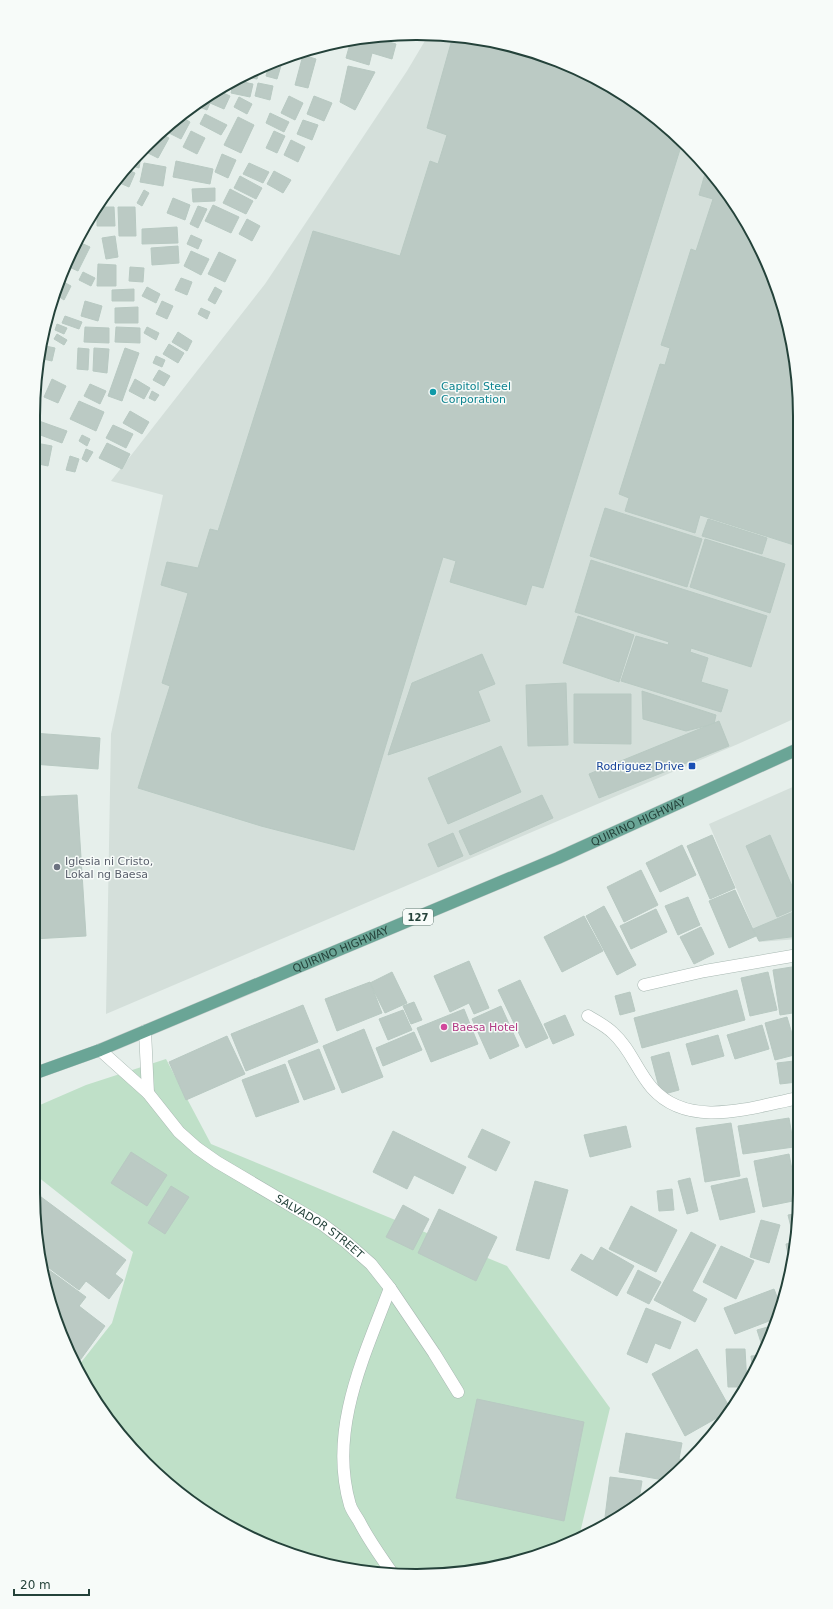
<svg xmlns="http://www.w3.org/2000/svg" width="833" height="1609" viewBox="0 0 833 1609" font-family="'DejaVu Sans',sans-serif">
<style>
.built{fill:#d4dfda}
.green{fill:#bfe0c8}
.building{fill:#bbcac4;stroke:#b8c9c2}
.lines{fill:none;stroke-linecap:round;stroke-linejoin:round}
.minor-casing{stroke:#a8b8b2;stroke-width:13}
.major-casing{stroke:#c2cac8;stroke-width:13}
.minor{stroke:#fff;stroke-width:12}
.major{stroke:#6aa596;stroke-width:12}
.culture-dot{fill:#0f9aa8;stroke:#f7fbf9;stroke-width:1.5}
.transit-dot{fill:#1a4fb4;stroke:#f7fbf9;stroke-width:1.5}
.worship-dot{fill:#6b7280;stroke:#f7fbf9;stroke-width:1.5}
.hotel-dot{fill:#d1479c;stroke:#f7fbf9;stroke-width:1.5}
.labels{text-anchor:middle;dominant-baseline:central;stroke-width:3;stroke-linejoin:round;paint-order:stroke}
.shield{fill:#f7fbf9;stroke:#637a73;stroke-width:1}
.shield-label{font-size:10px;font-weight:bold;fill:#24423a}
.culture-label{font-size:11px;fill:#0d838f;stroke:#f7fbf9;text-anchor:start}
.transit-label{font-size:11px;fill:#164399;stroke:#f7fbf9;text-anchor:end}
.street-label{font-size:11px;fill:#24423a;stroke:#f7fbf9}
.worship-label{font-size:11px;fill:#5b616d;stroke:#f7fbf9;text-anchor:start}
.hotel-label{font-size:11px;fill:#b23c85;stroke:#f7fbf9;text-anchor:start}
.rim{fill:none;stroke:#24423a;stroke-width:2}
</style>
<rect width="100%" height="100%" fill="#e6efeb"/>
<!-- built -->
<g class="built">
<path d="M429,34H442L516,46L586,73L670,128L735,203L771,270L797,366L798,717L738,744L106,1014L111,734L163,495L111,481L265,284L407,71Z"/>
<path d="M795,786L798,807V939L759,942L709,824Z"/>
</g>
<!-- green -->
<path class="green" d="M166,1059L211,1144L507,1266L610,1408L579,1537L563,1547L442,1575L317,1563L204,1511L112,1426L79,1365L112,1323L133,1252L33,1173V1108L86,1085Z"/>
<!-- building -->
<g class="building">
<path d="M369,36L396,44L392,59L372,53L369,65L346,58L351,40Z"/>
<path d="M453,36L516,46L586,73L670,128L682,143L543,588L532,585L526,605L450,582L456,561L443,557L354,850L261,826L138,788L170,686L162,683L188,593L161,585L167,562L198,568L210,529L218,531L313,231L400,256L430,161L438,164L447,135L427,128Z"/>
<path d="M303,55L316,59L308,88L295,85Z"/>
<path d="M281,59H283L277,79L266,76L269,64Z"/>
<path d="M348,66L375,72L355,110L340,102Z"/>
<path d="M260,69L257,79L242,76Z"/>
<path d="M234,80L253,84L250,97L231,93Z"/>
<path d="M258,83L273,86L270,100L255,96Z"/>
<path d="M217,90L230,96L224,109L210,103L207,110L197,106L199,103Z"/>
<path d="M289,96L303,103L295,120L281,113Z"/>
<path d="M314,96L332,103L324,121L307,114Z"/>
<path d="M239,97L252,104L247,114L234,107Z"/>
<path d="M270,113L289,122L284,132L266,123Z"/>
<path d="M205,114L227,125L221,135L200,124Z"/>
<path d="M180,116L190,122L181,139L165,131L168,125Z"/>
<path d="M238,117L254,125L241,153L224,145Z"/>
<path d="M303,120L318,125L312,140L297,134Z"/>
<path d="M191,131L205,138L197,154L183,147Z"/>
<path d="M274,131L285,136L277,153L266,148Z"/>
<path d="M159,133L169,138L158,158L144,151Z"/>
<path d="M291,140L305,147L298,162L284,155Z"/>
<path d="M142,151L139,168L129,165Z"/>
<path d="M222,154L236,160L228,178L215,172Z"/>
<path d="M176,161L213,169L210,184L173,177Z"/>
<path d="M144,163L166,167L163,186L140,182Z"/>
<path d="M249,163L269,172L263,183L243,174Z"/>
<path d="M126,169L135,173L129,187L115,181Z"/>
<path d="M706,170L735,203L771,270L797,366V546L700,515L695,533L625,511L629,498L619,494L660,364L665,365L670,348L661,345L691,249L696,251L713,199L699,195Z"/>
<path d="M274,171L291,180L283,193L267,184Z"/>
<path d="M240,176L262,188L256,199L234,188Z"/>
<path d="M215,188V201L193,202L192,189Z"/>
<path d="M230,189L253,201L246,214L223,203Z"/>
<path d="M144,190L149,193L142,206L137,203Z"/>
<path d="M173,198L190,205L185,220L167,213Z"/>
<path d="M213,205L239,217L231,233L205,221Z"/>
<path d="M198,206L207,209L198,228L190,224Z"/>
<path d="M97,207H114L115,226H97Z"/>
<path d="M118,207H135L136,236H119Z"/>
<path d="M247,219L260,226L252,241L239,234Z"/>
<path d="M177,227L178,243L142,244V229Z"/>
<path d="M191,235L202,240L198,249L187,244Z"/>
<path d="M115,236L118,257L106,259L102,238Z"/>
<path d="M79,242L90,247L78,271L67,266Z"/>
<path d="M178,246L179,263L152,265L151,248Z"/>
<path d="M191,251L209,259L201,275L184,266Z"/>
<path d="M219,252L236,260L225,282L208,274Z"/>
<path d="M98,264L116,265V286H97Z"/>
<path d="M130,267L144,268L143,282L129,281Z"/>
<path d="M83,272L95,278L91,286L79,280Z"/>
<path d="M181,278L192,282L187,295L175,290Z"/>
<path d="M60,280L71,286L64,300L55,294Z"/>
<path d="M147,287L160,294L156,303L142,296Z"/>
<path d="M215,287L222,291L215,304L208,300Z"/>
<path d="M134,289V301H112V290Z"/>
<path d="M85,301L102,306L98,321L81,316Z"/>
<path d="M162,301L173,306L167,319L156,314Z"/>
<path d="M138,307V323H115V308Z"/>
<path d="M201,308L210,312L207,319L198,314Z"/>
<path d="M65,316L82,322L79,329L62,323Z"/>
<path d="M57,324L67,328L64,334L55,330Z"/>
<path d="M85,327L109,328V343L84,342Z"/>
<path d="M116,327L140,328V343L115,342Z"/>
<path d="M147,327L159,333L156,340L144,333Z"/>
<path d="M178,332L192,341L187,351L172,342Z"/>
<path d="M57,334L67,340L64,345L54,339Z"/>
<path d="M169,344L184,353L178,363L163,354Z"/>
<path d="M41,345L55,348L52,361L39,358Z"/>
<path d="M78,348L89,349L88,370L77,369Z"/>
<path d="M94,348L109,349L107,373L93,371Z"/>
<path d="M125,348L139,353L122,401L108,396Z"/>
<path d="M156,356L165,360L162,367L153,363Z"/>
<path d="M159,370L170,376L164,386L153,380Z"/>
<path d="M52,379L66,386L58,403L44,397Z"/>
<path d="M135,379L150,388L144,399L129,391Z"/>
<path d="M90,384L106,391L100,404L84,396Z"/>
<path d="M152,391L159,395L155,401L149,398Z"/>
<path d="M79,401L104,412L96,431L70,419Z"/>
<path d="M130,411L149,422L142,434L123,423Z"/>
<path d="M39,421L67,431L62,443L35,433Z"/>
<path d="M113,425L133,434L126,448L106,438Z"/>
<path d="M82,435L90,439L87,446L79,441Z"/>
<path d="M36,443L52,446L48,466L34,463V451Z"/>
<path d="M107,443L130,454L122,469L99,458Z"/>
<path d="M86,449L93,452L87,462L82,459Z"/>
<path d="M70,456L79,459L75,472L66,470Z"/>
<path d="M605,508L702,539L687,587L590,556Z"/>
<path d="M708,519L767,538L762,554L702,536Z"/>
<path d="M705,539L785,564L770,613L690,587Z"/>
<path d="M591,560L767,616L751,667L691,648L690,652L708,658L701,682L728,690L721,712L621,681L636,636L668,645L669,642L575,612Z"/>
<path d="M578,616L634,635L619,682L563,663Z"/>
<path d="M482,654L495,684L478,691L490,721L388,755L412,683Z"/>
<path d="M566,683L568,745L528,746L526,685Z"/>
<path d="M642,691L716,715L714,724L686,731L643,719Z"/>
<path d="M574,694H631V744L574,743Z"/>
<path d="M719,721L729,746L599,798L589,774Z"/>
<path d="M33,733L100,738L98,769L33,764Z"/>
<path d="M501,746L521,792L448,824L428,778Z"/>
<path d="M77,795L86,936L33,939V797Z"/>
<path d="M542,795L553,818L470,855L459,831Z"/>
<path d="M453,833L463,856L438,867L428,844Z"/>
<path d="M712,835L735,888L710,899L687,846Z"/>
<path d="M770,835L798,900V908L777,917L746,846Z"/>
<path d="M682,845L696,875L660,892L646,863Z"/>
<path d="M641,870L658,905L624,922L607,887Z"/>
<path d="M735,890L756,936L729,948L709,901Z"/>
<path d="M688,897L700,925L678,935L665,906Z"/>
<path d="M604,906L636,965L617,975L586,916Z"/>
<path d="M656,909L667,932L631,949L620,926Z"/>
<path d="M798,910V936L759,941L753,929Z"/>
<path d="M584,916L603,951L562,972L544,937Z"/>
<path d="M701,927L714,954L694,964L680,937Z"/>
<path d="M469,961L489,1008L474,1014L469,1003L450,1012L434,976Z"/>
<path d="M798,966L799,1012L780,1015L773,970Z"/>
<path d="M392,972L407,1003L385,1013L370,983Z"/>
<path d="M768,972L777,1010L750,1016L741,978Z"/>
<path d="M520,980L548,1038L526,1048L498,990Z"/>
<path d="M370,982L382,1013L337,1031L325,999Z"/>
<path d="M737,990L745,1020L642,1048L634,1018Z"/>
<path d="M630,992L635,1011L620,1015L615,996Z"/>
<path d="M414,1002L422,1020L411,1024L403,1006Z"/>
<path d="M303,1005L318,1042L246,1071L231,1034Z"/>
<path d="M501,1006L519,1046L490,1059L472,1019Z"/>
<path d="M464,1009L478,1044L431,1062L417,1028Z"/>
<path d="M403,1010L412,1030L388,1040L379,1019Z"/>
<path d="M565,1015L574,1035L553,1044L544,1024Z"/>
<path d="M795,1016H799V1041Z"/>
<path d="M787,1017L798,1054L775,1060L765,1023Z"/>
<path d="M762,1025L769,1049L735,1059L727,1035Z"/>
<path d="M364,1029L383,1077L342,1093L323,1046Z"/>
<path d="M414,1032L422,1050L383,1066L376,1048Z"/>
<path d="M718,1035L724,1056L692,1065L686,1044Z"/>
<path d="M227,1036L245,1074L186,1100L169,1062Z"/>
<path d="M319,1049L335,1089L304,1100L288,1061Z"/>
<path d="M669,1052L679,1090L661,1095L651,1057Z"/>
<path d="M794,1061L797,1082L780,1084L777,1063Z"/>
<path d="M285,1064L299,1102L256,1117L242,1080Z"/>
<path d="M789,1118L794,1147L743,1154L738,1126Z"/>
<path d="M731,1123L740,1176L705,1182L696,1128Z"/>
<path d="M626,1126L631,1147L590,1157L584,1135Z"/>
<path d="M482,1129L510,1142L496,1171L468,1157Z"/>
<path d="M393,1131L466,1167L453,1194L414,1175L407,1189L373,1172Z"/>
<path d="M799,1133V1159H798L794,1134Z"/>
<path d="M131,1152L167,1175L147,1206L111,1183Z"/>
<path d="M789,1154L798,1200L763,1207L754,1161Z"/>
<path d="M690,1178L698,1211L687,1214L678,1181Z"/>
<path d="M747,1178L755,1212L720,1220L711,1186Z"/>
<path d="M535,1181L568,1190L549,1259L516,1250Z"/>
<path d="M171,1186L189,1197L165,1234L148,1223Z"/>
<path d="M672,1189L674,1210L659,1211L657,1191Z"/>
<path d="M33,1191L126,1260L115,1274L123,1280L109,1299L86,1281L79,1290L45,1265Z"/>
<path d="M403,1205L429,1219L413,1250L386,1237Z"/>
<path d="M631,1206L677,1230L656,1272L609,1249Z"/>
<path d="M439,1209L497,1237L476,1281L418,1253Z"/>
<path d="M799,1213L796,1239H794L788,1215Z"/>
<path d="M761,1220L780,1225L769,1263L750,1257Z"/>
<path d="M691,1232L716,1245L692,1291L707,1299L695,1322L654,1300Z"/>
<path d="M795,1242L791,1270L786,1244Z"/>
<path d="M721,1246L754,1261L736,1299L703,1282Z"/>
<path d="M601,1247L634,1266L617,1296L571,1270L581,1254L593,1261Z"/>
<path d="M45,1267L86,1297L79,1306L105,1326L78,1363L53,1316Z"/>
<path d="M638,1270L661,1282L649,1304L627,1293Z"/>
<path d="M774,1289L781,1307L777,1318L735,1334L724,1308Z"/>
<path d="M646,1308L681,1322L670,1349L655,1343L647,1363L627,1354Z"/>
<path d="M775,1325L764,1352L757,1330Z"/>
<path d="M697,1349L731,1410L685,1436L652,1374Z"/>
<path d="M726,1349H745L747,1384L745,1387H728Z"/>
<path d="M763,1355L760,1362L753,1374L751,1356Z"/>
<path d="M477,1399L584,1422L564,1521L456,1498Z"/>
<path d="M626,1433L682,1443L679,1459L687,1461L686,1463L669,1481L619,1472Z"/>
<path d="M610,1477L642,1481L639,1500L610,1518L605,1517Z"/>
</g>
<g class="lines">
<!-- minor casing -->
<g class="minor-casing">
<g id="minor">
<path d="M644,985L705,971L798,955"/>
<path d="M588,1016C596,1021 606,1026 613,1033C630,1048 637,1071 652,1088C689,1130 752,1107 799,1098"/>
<path d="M145,1031L148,1093"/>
<path id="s1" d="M100,1050L148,1093L179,1132L197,1148L217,1162L322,1224L346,1242L371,1264L390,1288L434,1353L458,1392"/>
<path d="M390,1570C379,1554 368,1539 359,1521C356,1516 352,1511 350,1505C328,1430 364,1357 390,1288"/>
</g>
</g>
<!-- major casing -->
<g class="major-casing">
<g id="major">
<path id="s2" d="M33,1074L100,1050L558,858L798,749"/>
</g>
</g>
<!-- minor -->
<use href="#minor" class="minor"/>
<!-- major -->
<use href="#major" class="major"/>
</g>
<!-- markers -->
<circle class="culture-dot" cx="433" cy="392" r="4"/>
<rect class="transit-dot" x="688" y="762" width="8" height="8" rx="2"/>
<circle class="worship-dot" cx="57" cy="867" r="4"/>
<circle class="hotel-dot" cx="444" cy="1027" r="4"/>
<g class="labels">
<!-- shield labels -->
<rect class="shield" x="403" y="909" width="30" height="16" rx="3"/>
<g class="shield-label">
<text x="418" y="917">127</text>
</g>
<!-- culture labels -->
<g class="culture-label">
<text x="441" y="386">Capitol Steel<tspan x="441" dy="13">Corporation</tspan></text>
</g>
<!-- transit labels -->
<g class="transit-label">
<text x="684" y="766">Rodriguez Drive</text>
</g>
<!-- street labels -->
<g class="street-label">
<text stroke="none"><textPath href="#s2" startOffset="656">QUIRINO HIGHWAY</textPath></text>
<text stroke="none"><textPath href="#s2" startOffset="332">QUIRINO HIGHWAY</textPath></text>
<text stroke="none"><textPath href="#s1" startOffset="284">SALVADOR STREET</textPath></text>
</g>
<!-- worship labels -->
<g class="worship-label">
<text x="65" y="861">Iglesia ni Cristo,<tspan x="65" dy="13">Lokal ng Baesa</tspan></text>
</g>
<!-- hotel labels -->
<g class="hotel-label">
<text x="452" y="1027">Baesa Hotel</text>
</g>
</g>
<!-- crop -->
<path d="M0 0H833V1609H0ZM416 40H417A376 376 0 0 1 793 416V1193A376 376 0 0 1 417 1569H416A376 376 0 0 1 40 1193V416A376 376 0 0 1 416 40Z" fill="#f7fbf9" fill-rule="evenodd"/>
<path class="rim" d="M416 40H417A376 376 0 0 1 793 416V1193A376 376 0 0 1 417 1569H416A376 376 0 0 1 40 1193V416A376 376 0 0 1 416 40Z"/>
<!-- scale -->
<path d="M14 1589v6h75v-6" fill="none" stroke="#24423a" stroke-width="2"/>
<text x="20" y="1589" font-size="12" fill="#24423a" stroke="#f7fbf9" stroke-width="3" paint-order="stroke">20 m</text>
</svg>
